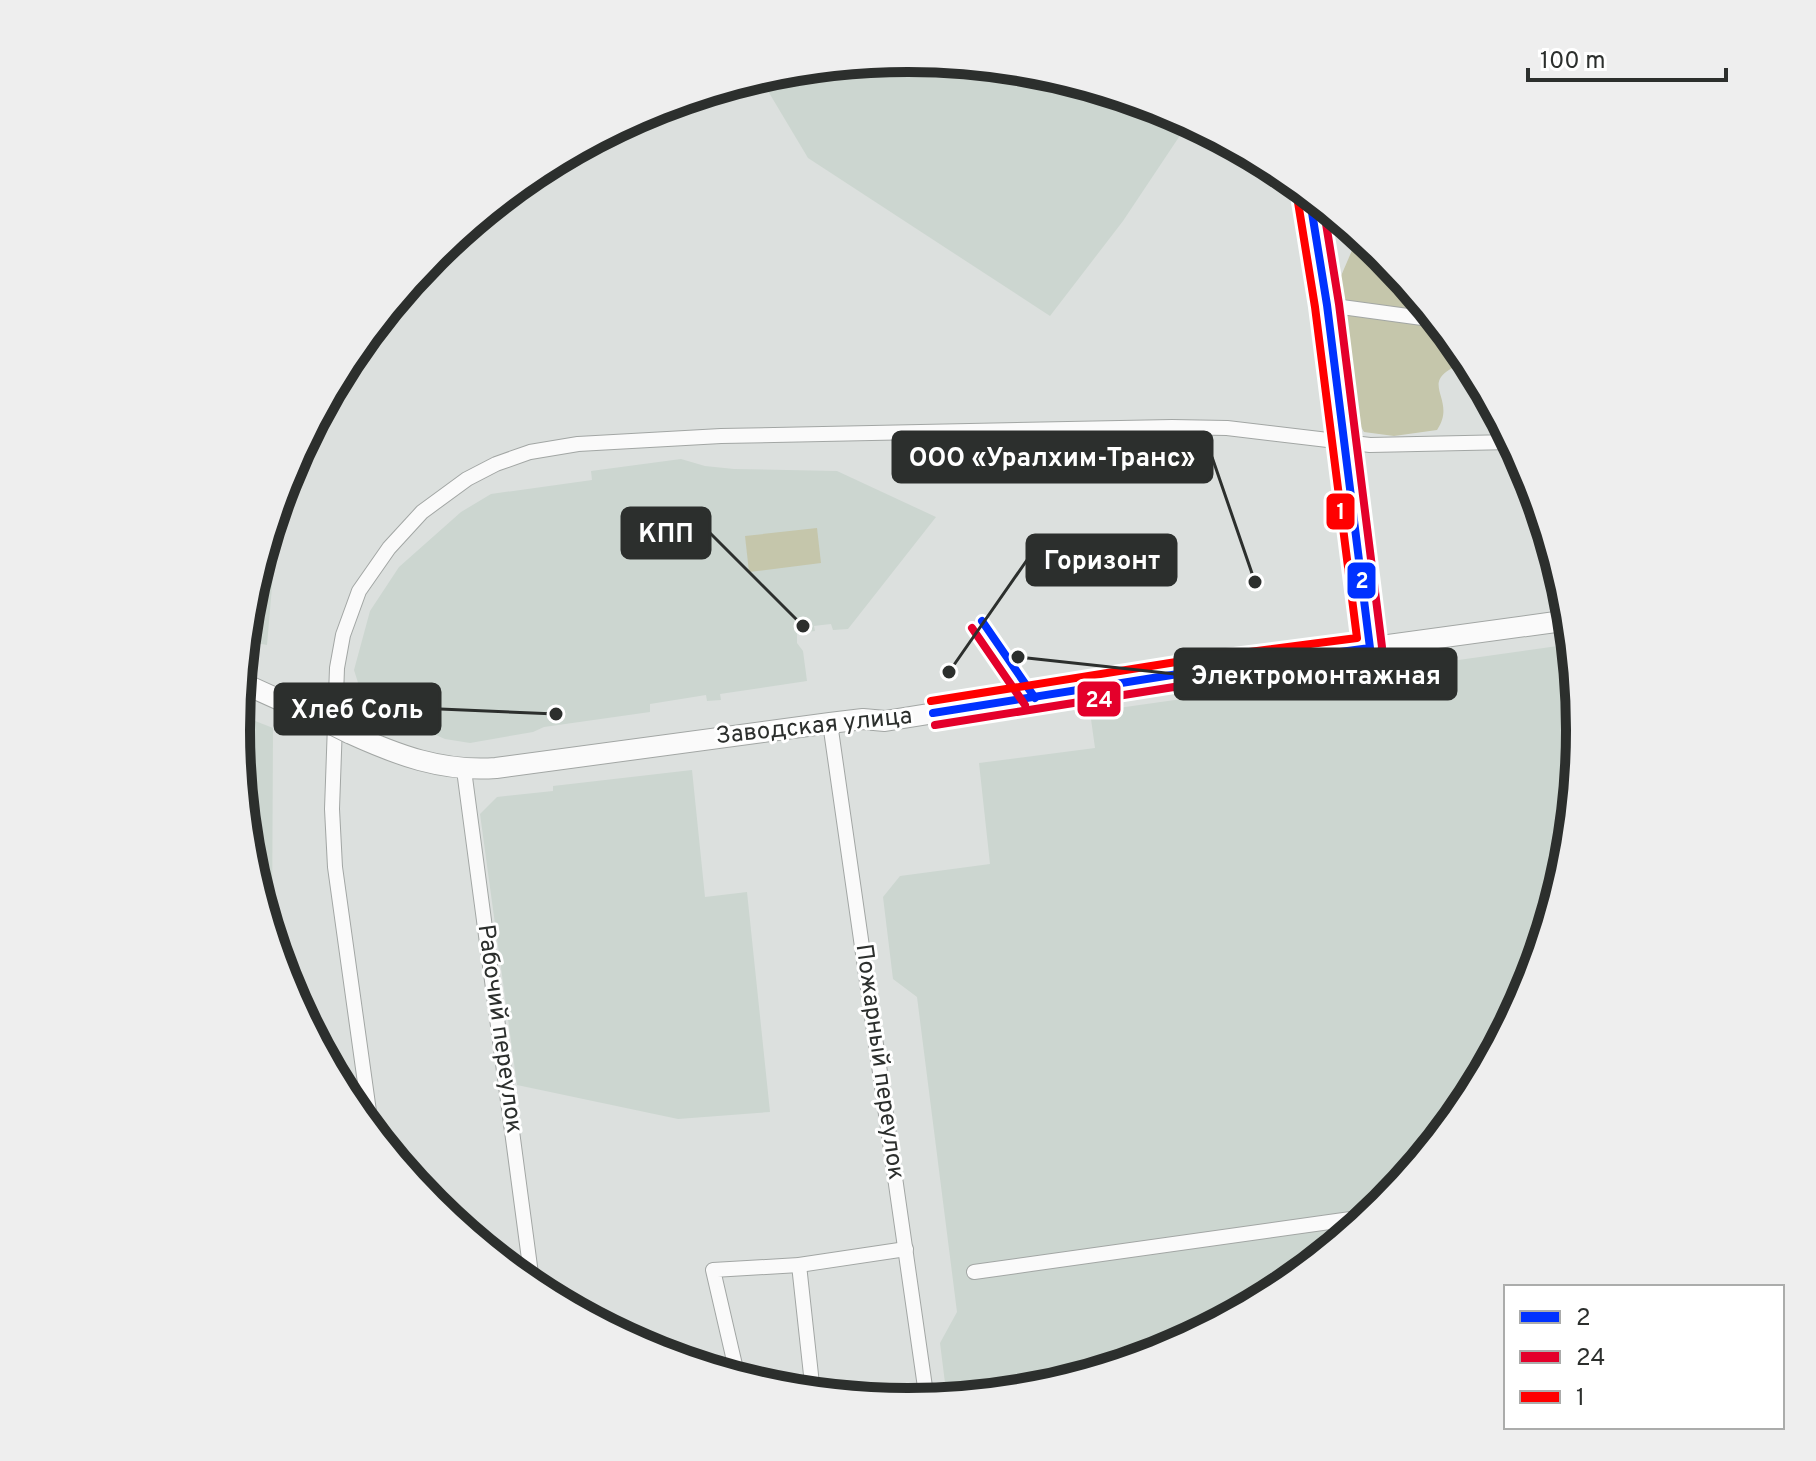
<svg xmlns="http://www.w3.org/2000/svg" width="1816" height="1461" viewBox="0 0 1816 1461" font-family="Overpass,sans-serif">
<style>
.built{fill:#ccd6d0}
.green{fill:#c5c6ab}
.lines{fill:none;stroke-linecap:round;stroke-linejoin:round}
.street-casing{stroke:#a2a6a4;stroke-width:16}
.secondary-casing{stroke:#a2a6a4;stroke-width:22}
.street{stroke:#fafafa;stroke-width:14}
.secondary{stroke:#fafafa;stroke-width:20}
.secondary-bridge-casing{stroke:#a2a6a4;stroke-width:22;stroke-linecap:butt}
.secondary-bridge{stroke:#fafafa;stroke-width:20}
.bus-1-casing{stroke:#fff;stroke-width:14}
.bus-2-casing{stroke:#fff;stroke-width:14}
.bus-3-casing{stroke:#fff;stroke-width:14}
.bus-1{stroke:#0032ff;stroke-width:8}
.bus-2{stroke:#e4002b;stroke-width:8}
.bus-3{stroke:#f00;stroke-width:8}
.labels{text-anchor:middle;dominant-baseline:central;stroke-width:6;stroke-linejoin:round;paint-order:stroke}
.street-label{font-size:24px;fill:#2c2f2d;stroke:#fff}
.rim{fill:none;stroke:#2c2f2d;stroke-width:10}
.leader{fill:none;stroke:#2c2f2d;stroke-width:3}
.callout-dot{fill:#2c2f2d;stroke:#fff;stroke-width:3}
.callout{fill:#2c2f2d;stroke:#2c2f2d;stroke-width:3}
.callout-label{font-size:26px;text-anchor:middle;font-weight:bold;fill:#fff}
.line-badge{stroke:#fff;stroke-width:3}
.badge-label{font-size:22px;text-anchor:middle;font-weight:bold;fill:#fff}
</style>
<rect width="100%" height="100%" fill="#dce0de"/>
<!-- built -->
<g class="built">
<path d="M908,58L1040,71L1166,109L1189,122L1123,221L1050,316L808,158L759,76L777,71Z"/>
<path d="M681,459L705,466L734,469L837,471L936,517L848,629L833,630L831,624L822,625L814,626L815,631L797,633V643L803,651L807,681L720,694L721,700L707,701L706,695L650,704V712L544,727L533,732L470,743L445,739L379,710L368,700L360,689L354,670L370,611L399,567L461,512L491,494L592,480L591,471Z"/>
<path d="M280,494L267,645L244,641L249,599Z"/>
<path d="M1572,644L1580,731L1567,862L1529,988L1467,1104L1383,1206L1281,1290L1165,1352L1039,1390L947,1399L940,1343L957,1312L917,997L893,979L883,897L900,876L990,864L979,763L1095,748L1090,712Z"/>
<path d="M237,714L273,728L272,940L248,861L236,730Z"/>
<path d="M692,770L705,897L747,892L770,1112L678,1119L517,1085L480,814L497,797L553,791V786Z"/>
</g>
<!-- green -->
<g class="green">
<path d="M1346,224L1384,255L1470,361C1409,381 1460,396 1437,430L1394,436L1364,432L1357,420L1355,401L1341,356L1340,328L1332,297L1353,248Z"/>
<path d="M817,528L821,563L749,572L745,536Z"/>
</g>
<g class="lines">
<!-- street casing -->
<g class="street-casing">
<g id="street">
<path d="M1327,305L1437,320"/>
<path d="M830,723L927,1401"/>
<path d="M464,770L533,1289"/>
<path d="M372,1133L335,867L332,809L337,668L343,635L359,591L389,548L422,512L467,479L496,464L530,452L578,444L721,436L1172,427L1227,428L1370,445L1512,442"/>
<path d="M799,1265L812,1384L810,1393"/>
<path d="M974,1272L1372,1216"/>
<path d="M738,1378L713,1270L799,1265L906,1249"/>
</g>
</g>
<!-- secondary casing -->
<g class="secondary-casing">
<g id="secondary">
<path d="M1309,194L1327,305L1338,397"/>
<path d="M1350,484L1370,648"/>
<path d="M240,682L313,715"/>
<path d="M349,733C397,755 442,772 496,768L830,723L863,719L885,721L1197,671L1570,620"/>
</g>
</g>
<!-- street -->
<use href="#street" class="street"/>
<!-- secondary -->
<use href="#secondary" class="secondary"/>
<!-- secondary-bridge casing -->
<g class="secondary-bridge-casing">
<g id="secondary-bridge">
<path d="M1338,397L1350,484"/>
<path d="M313,715L349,733"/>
</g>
</g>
<!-- secondary-bridge -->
<use href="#secondary-bridge" class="secondary-bridge"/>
<!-- bus-1 casing -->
<g class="bus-1-casing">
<g id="bus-1">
<path d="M982,621L1035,698"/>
<path d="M933,713L1197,671L1370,648L1327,305L1309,194"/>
</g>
</g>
<!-- bus-2 casing -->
<g class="bus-2-casing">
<g id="bus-2">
<path d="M972,628L1025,705"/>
<path d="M935,725L1199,683L1372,660L1380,655L1382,647L1339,304L1323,205"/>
</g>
</g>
<!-- bus-3 casing -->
<g class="bus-3-casing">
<path id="bus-3" d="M931,701L1195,659L1357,638L1315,307L1297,196"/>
</g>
<!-- bus-1 -->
<use href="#bus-1" class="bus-1"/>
<!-- bus-2 -->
<use href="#bus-2" class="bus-2"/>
<!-- bus-3 -->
<use href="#bus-3" class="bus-3"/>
</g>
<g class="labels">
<!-- street labels -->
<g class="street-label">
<text transform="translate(814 727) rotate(-6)">Заводская улица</text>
<text transform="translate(499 1029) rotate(82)">Рабочий переулок</text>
<text transform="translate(879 1062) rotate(82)">Пожарный переулок</text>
</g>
</g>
<!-- crop -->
<path d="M0 0H1816V1461H0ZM250 730a658 658 0 1 1 1316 0a658 658 0 1 1-1316 0Z" fill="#eee" fill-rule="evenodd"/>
<path class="rim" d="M250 730a658 658 0 1 1 1316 0a658 658 0 1 1-1316 0Z"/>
<!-- callouts -->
<path class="leader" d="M1255 582L1212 457M803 626L710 533M949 672L1027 560M1018 657L1175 674M556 714L440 709"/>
<g class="callout-dot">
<circle cx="1255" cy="582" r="8"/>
<circle cx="803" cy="626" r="8"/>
<circle cx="949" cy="672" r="8"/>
<circle cx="1018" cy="657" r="8"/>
<circle cx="556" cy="714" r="8"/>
</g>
<g class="callout">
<rect x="893" y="432" width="319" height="50" rx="8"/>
<rect x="622" y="508" width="88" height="50" rx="8"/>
<rect x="1027" y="535" width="149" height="50" rx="8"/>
<rect x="1175" y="649" width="281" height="50" rx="8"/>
<rect x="275" y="684" width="165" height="50" rx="8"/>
</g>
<g class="callout-label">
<text x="1052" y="466">ООО «Уралхим-Транс»</text>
<text x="666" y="542">КПП</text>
<text x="1102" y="569">Горизонт</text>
<text x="1316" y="684">Электромонтажная</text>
<text x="357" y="718">Хлеб Соль</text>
</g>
<g class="line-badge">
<rect x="1325" y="492" width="31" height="39" rx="8" fill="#f00"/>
<rect x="1346" y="561" width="31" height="39" rx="8" fill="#0032ff"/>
<rect x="1076" y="680" width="46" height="38" rx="8" fill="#e4002b"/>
</g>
<g class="badge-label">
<text x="1341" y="519">1</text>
<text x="1362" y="588">2</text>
<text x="1099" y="707">24</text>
</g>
<!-- legend -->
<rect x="1504" y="1285" width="280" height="144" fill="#ffffff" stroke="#abacab" stroke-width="2"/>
<rect x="1520" y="1311" width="40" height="12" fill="#0032ff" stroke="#abacab" stroke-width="2"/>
<text x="1576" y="1325" font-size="24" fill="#2c2f2d">2</text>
<rect x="1520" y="1351" width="40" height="12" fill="#e4002b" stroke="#abacab" stroke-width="2"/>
<text x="1576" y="1365" font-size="24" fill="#2c2f2d">24</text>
<rect x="1520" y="1391" width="40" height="12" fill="#ff0000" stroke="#abacab" stroke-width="2"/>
<text x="1576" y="1405" font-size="24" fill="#2c2f2d">1</text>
<!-- scale -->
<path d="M1528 68v12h198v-12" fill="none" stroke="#2c2f2d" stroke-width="4"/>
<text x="1540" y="68" font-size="24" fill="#2c2f2d" stroke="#ffffff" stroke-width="6" paint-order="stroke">100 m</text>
</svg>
